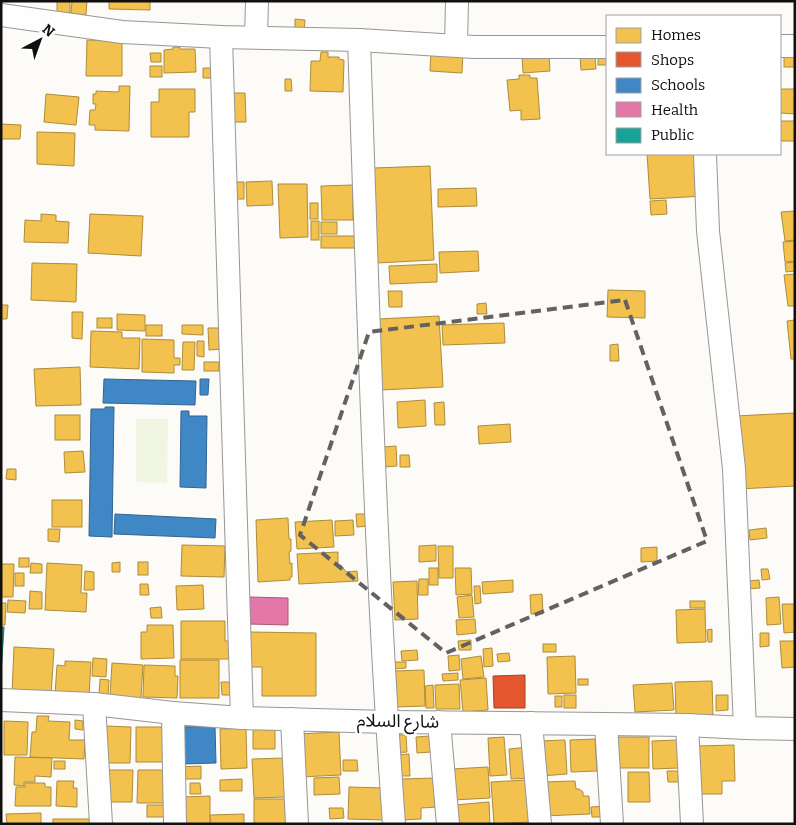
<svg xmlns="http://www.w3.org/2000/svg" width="796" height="825" font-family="Bitter,'Noto Sans Arabic',serif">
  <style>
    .pitch { fill: #f0f6e1 }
    .homes { fill: #f2c14e; stroke: #ae8c3b }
    .shops { fill: #e4572e; stroke: #a44225 }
    .schools { fill: #3f88c5; stroke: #31648f }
    .health { fill: #e377a8; stroke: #a4587a }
    .public { fill: #17a398; stroke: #15776f }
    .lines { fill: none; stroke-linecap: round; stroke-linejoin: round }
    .minor-casing { stroke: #969694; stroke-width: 24 }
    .minor { stroke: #fffefe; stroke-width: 22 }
    .marked { fill: none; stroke: #636261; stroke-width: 4; stroke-dasharray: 10 6; stroke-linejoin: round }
    .labels { text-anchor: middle; stroke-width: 5; stroke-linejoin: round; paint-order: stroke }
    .street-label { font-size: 18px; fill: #101010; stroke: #fff }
  </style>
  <rect width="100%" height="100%" fill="#fcfbf7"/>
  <polygon class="pitch" points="136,419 168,419 167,483 136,482"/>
  <g class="homes">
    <polygon points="57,1 70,1 70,13 57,12"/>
    <polygon points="72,1 87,1 86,15 71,14"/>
    <polygon points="109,1 150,1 150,10 109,9"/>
    <polygon points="295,19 305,20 304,33 295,33"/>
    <polygon points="87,40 122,41 122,76 86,76"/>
    <polygon points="173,47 180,47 180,49 195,49 196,72 164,73 164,50 173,49"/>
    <polygon points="431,50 463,51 462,73 430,71"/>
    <polygon points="321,52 328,52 328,57 339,57 339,59 344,60 343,92 310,91 311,61 320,61"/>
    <polygon points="150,53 161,53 161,62 151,62"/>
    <polygon points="549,54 550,71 523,73 522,56"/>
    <polygon points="595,55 596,69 581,70 580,56"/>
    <rect x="598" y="55" width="9" height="10"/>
    <rect x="784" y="57" width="11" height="10"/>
    <rect x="150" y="66" width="12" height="11"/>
    <polygon points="203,68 214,68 213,78 203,78"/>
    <polygon points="519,75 530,75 530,78 537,78 540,119 521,120 521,110 510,111 507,80 519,79"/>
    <polygon points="285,79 291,79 292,91 285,91"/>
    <polygon points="119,86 130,86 129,131 95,130 95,125 89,125 90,110 95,110 96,104 93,104 93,94 96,94 96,91 119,92"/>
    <polygon points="159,89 195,89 195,112 189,112 189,137 151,137 151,102 159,102"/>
    <polygon points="780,89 795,89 795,114 780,113"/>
    <polygon points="232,93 245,93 246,122 233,122"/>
    <polygon points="46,94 79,97 76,125 44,122"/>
    <rect x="780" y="121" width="15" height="20"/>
    <polygon points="1,124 21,125 20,139 1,139"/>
    <polygon points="37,132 75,133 74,166 37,164"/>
    <polygon points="647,154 702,154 705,196 650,199"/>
    <polygon points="430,166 434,260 377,263 373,168"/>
    <polygon points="272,181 273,205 247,206 246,182"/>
    <rect x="236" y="182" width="8" height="17"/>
    <polygon points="278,184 307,184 308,237 280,238"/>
    <polygon points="353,185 353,220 322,220 321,186"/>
    <polygon points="476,188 477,206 438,207 438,189"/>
    <polygon points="666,200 667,214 651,215 650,201"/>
    <rect x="310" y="203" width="8" height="16"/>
    <polygon points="795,211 795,240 785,241 781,212"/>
    <polygon points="41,214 56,215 56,221 69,222 68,243 24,242 25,220 41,221"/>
    <polygon points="90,214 143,216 141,256 88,253"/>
    <rect x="311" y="221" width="8" height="19"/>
    <rect x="321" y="222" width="16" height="12"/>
    <rect x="321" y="236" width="36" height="12"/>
    <polygon points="795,241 795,261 785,262 783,242"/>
    <polygon points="478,251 479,271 440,273 439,252"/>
    <polygon points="795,262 795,271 786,272 785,263"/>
    <polygon points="32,263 77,264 76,302 31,300"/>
    <polygon points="437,264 437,282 390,284 389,266"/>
    <polygon points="795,274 795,306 788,306 784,275"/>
    <polygon points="608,290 645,291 645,318 607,317"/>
    <polygon points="388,291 402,291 402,307 389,307"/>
    <polygon points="486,303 487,314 477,314 477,304"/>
    <polygon points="1,305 8,305 7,319 1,319"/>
    <polygon points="72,312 83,312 82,339 72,338"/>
    <polygon points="117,314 145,315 145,331 117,330"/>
    <polygon points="439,316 443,387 381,390 378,319"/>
    <rect x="97" y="318" width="15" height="10"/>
    <polygon points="795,320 795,359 791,359 787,321"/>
    <polygon points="504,323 505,343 443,345 442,325"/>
    <rect x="146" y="325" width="16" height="11"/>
    <polygon points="182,325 203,325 203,335 182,334"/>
    <polygon points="208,328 222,328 223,349 209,350"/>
    <polygon points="91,331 122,332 122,338 140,338 139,369 90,367"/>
    <polygon points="142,339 174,340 174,358 180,358 180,365 174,365 174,373 142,372"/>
    <polygon points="197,341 204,341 204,357 197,356"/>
    <polygon points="183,342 195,342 194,370 182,370"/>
    <polygon points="618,344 619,361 610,361 610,345"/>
    <rect x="204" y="362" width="15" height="9"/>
    <polygon points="80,367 81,405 36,406 34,369"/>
    <polygon points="425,400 426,426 398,428 397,402"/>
    <polygon points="444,402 445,425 435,425 434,403"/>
    <polygon points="795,413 795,486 739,489 735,416"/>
    <rect x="55" y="415" width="25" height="25"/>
    <polygon points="510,424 511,442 479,444 478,426"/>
    <polygon points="396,446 397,466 384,467 383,447"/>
    <polygon points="83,451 85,472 65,473 64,452"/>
    <polygon points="400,455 409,455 410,467 400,467"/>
    <polygon points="7,469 16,469 16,480 6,479"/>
    <rect x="52" y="500" width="30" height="27"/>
    <polygon points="356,514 369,514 370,526 357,527"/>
    <polygon points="288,518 289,539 291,539 291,551 289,552 290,564 292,563 292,577 290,577 290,580 258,582 256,520"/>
    <polygon points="332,520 334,547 297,549 295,522"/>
    <polygon points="353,520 354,535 335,536 335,521"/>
    <polygon points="766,528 767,538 750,540 749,530"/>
    <polygon points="48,529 60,529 59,542 48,541"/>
    <polygon points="182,545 225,546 224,577 181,576"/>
    <polygon points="436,545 436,561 419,562 419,546"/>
    <polygon points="438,546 453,546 453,578 439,578"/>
    <polygon points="657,547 657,561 641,562 641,548"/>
    <polygon points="338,552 338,566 341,565 346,572 357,571 358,581 299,584 297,554"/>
    <rect x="19" y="558" width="10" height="9"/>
    <polygon points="120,562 120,572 112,572 112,563"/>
    <rect x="138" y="562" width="10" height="13"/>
    <polygon points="31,563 42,564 42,573 30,573"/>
    <polygon points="47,563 82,565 81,593 87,593 86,612 45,610"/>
    <polygon points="1,564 14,564 13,597 1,597"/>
    <rect x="429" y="568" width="9" height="17"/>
    <polygon points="455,568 471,568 472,594 456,595"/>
    <polygon points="761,569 768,569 770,579 762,580"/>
    <polygon points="85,571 94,572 94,590 84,590"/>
    <rect x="15" y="573" width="9" height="13"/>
    <polygon points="419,579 428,579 428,595 418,595"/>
    <polygon points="513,580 513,592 483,594 482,582"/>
    <polygon points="759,580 760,588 746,589 746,581"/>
    <polygon points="417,581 418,619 395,620 393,582"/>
    <polygon points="140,584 148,584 149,595 140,595"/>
    <polygon points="203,585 204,609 177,610 176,586"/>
    <polygon points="474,586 480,586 481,603 475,604"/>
    <polygon points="30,591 42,592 42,609 29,609"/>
    <polygon points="542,594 543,614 531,614 530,595"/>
    <polygon points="472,595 474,617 459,618 457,597"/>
    <polygon points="779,597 781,624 767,625 766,598"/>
    <polygon points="8,600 26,601 25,613 7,612"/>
    <rect x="690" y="601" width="15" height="7"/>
    <polygon points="1,603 6,603 5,625 1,625"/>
    <polygon points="782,604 795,604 795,632 784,633"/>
    <polygon points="161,607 162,618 151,618 150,608"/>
    <polygon points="705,609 706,642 677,643 676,610"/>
    <polygon points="475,619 476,633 457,635 456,620"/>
    <polygon points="181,621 225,621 225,641 230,641 230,659 181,659"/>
    <polygon points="147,625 173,625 174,658 141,659 141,632 147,632"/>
    <polygon points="712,629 712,642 708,642 707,630"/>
    <polygon points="249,632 316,633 316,696 262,696 262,667 249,667"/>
    <polygon points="760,633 769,633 769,646 760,647"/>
    <polygon points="471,640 471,650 459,650 458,641"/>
    <polygon points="780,641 795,641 795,667 782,668"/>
    <rect x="543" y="644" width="13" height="8"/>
    <polygon points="14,647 54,649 51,696 12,693"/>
    <polygon points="492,648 493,666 484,667 483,649"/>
    <polygon points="417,650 418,660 402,661 401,651"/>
    <polygon points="509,653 510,661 498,662 497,654"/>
    <polygon points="459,655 460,670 449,671 448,656"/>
    <polygon points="481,656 484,677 463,679 461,659"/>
    <polygon points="575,656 576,693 548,694 547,657"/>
    <polygon points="93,658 107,659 106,677 92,676"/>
    <rect x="180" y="660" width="39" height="38"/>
    <polygon points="65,661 91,662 89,696 55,694 57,665 65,666"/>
    <polygon points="391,662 406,662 406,668 392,669"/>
    <polygon points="112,663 143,665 141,698 110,696"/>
    <polygon points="144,665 175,666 175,676 178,676 177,698 143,697"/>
    <polygon points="424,670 425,706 395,707 393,671"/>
    <polygon points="458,673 458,680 443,681 442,674"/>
    <polygon points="486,678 488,710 463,712 460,680"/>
    <polygon points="100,679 109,680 108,696 99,695"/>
    <rect x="578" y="679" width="10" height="6"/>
    <polygon points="712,681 713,715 676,716 675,682"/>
    <polygon points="221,682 233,682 233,695 222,695"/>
    <polygon points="672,683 674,710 635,712 633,685"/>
    <polygon points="459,684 460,709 436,709 435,685"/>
    <polygon points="433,685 434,708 426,708 425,686"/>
    <rect x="564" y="695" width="12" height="13"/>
    <polygon points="716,695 728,695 728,710 716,711"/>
    <rect x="555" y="696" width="7" height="11"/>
    <polygon points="37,716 49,716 48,721 70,722 69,740 85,740 84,759 30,757 32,732 36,732"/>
    <polygon points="75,720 83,721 83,730 75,729"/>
    <polygon points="4,721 28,722 27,755 4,755"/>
    <polygon points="105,726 131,727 130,763 105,763"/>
    <polygon points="275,726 275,749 253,749 253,727"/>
    <rect x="136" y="727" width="30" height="35"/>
    <polygon points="246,728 247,768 221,769 220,729"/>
    <polygon points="339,732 341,775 300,777 297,734"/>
    <polygon points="399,732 400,735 406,735 407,752 393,753"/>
    <polygon points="430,736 431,752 417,753 416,737"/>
    <polygon points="504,737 507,775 490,776 488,738"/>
    <rect x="612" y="737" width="37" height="31"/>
    <polygon points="595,739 597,771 571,772 570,740"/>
    <polygon points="565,740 567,774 541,776 539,741"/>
    <polygon points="678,740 679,768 653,769 652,741"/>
    <polygon points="734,745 735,781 722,781 722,794 698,794 697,746"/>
    <polygon points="529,747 531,778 511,779 509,749"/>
    <polygon points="409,754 410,776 394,776 394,755"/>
    <polygon points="15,757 52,758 51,777 35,776 35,782 24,782 24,786 14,785"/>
    <polygon points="284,758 285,797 254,798 252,759"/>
    <polygon points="343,760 357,760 358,771 343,771"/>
    <rect x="54" y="761" width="11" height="8"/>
    <polygon points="201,766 201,779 177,779 177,767"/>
    <polygon points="488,767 490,798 453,800 452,769"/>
    <polygon points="107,770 133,770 132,802 107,802"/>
    <polygon points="138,770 169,770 168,803 137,803"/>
    <polygon points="667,771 681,771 681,782 668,782"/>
    <polygon points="628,772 649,772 650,802 628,802"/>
    <polygon points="339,777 340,794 314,795 314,778"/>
    <polygon points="437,778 438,807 421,808 421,819 401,820 399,779"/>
    <polygon points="242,779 242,791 220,791 220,780"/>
    <polygon points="526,780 529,822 494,824 491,782"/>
    <polygon points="57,781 74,781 73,788 77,788 77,807 56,806"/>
    <polygon points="575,781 576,789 579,789 583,792 583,796 589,796 590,814 543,816 542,782"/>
    <polygon points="25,783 45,783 45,787 51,787 51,806 15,806 16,787 25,787"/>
    <polygon points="190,783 200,783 201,794 190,794"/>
    <polygon points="349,787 385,788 384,820 348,819"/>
    <polygon points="210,796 210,824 182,824 182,797"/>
    <rect x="254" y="799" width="33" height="25"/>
    <polygon points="489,802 490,824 456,824 454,805"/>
    <rect x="147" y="805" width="22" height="12"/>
    <polygon points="606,806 607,817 592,817 591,807"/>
    <polygon points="329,808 343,808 344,818 330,819"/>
    <polygon points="41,813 41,824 7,824 6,814"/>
    <polygon points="244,814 244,824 211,824 210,815"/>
    <rect x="53" y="819" width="38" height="5"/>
  </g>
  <polygon class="shops" points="525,675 525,708 494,708 493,676"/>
  <g class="schools">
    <polygon points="104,379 196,381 195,405 103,403"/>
    <polygon points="200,379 209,379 208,395 200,395"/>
    <polygon points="105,407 114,407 112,537 89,536 91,409 105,409"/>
    <polygon points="181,411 189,411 189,416 207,416 206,488 180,487"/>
    <polygon points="115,514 216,519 215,538 114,534"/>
    <polygon points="215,726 216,763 182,764 182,727"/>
  </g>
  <polygon class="health" points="249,597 288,598 288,625 249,624"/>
  <polygon class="public" points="1,627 4,627 1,674"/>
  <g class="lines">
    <g class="minor-casing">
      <g id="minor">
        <polyline points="1,15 122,32 221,37 359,40 474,47 607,47"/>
        <polyline points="221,37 242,718"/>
        <polyline points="256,37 257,1"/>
        <path d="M359,40C368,301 375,563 394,824"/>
        <polyline points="456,45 457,1"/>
        <polyline points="780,46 795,46"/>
        <polyline points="705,154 708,231 734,469 745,728"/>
        <polyline points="1,700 94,704 173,713 242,718 387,722 606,724 687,725 745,728 795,729"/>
        <polyline points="94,704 101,824"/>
        <polyline points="173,713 175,824"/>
        <polyline points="292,719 297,824"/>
        <polyline points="439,722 448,824"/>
        <polyline points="531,723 540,824"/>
        <polyline points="606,724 612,824"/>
        <polyline points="687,725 692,824"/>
      </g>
    </g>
    <use href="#minor" class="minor"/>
  </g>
  <path class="marked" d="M625,300L707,541L446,653L300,535L369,332Z"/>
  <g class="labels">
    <g class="street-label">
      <text transform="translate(398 721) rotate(1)" y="6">شارع السلام</text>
    </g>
  </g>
  <rect width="796" height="825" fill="none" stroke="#101010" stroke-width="5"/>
  <rect x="606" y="15" width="175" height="140" fill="#ffffff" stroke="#9f9f9f"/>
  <rect x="616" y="28" width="25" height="15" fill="#f2c14e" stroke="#9f9f9f"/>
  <text x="651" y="40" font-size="15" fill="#101010">Homes</text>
  <rect x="616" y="52" width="25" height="15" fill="#e4572e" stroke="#9f9f9f"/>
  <text x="651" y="65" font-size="15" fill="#101010">Shops</text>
  <rect x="616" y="78" width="25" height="15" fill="#3f88c5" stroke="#9f9f9f"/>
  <text x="651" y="90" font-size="15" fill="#101010">Schools</text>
  <rect x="616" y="102" width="25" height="15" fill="#e377a8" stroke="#9f9f9f"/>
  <text x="651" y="115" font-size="15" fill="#101010">Health</text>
  <rect x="616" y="128" width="25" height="15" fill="#17a398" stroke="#9f9f9f"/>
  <text x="651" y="140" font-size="15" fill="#101010">Public</text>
  <g transform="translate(40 40) rotate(41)" stroke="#ffffff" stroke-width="4" paint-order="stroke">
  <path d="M0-4L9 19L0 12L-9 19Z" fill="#101010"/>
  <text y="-8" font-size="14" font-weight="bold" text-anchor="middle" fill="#101010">N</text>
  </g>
</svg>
